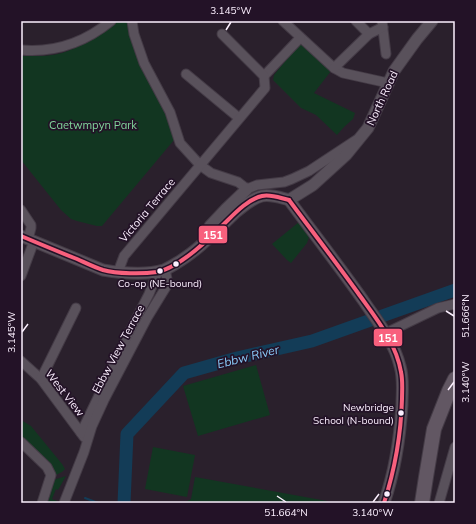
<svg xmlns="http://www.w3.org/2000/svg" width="476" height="524" font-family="Mulish,sans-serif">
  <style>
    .green { fill: #123621 }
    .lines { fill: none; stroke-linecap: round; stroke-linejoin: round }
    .stream { stroke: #133c57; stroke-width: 2 }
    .river { stroke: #133c57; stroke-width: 13 }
    .minor-casing { stroke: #443b46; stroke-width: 11 }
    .tertiary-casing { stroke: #443b46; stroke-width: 13 }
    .primary-casing { stroke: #443b46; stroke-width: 16 }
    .minor { stroke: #59515b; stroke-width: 9 }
    .tertiary { stroke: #59515b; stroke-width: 11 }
    .primary { stroke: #625763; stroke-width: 14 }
    .bus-1-casing { stroke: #231227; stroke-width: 7 }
    .bus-1 { stroke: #f8607d; stroke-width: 4 }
    .ticks { fill: none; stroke: #fbeffe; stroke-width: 1.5 }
    .bus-dot { fill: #fbeffe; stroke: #231227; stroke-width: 1.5 }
    .labels { text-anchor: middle; stroke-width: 3.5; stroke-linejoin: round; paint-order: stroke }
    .bus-label { font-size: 10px; fill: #fbeffe; stroke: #231227 }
    .street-label { font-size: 11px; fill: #fbeffe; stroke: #231227 }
    .park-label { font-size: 11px; fill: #81d59b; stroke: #231227 }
    .water-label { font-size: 12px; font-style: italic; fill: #8acbfa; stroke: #231227 }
    .line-badge { stroke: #231227; stroke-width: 1.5 }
    .badge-label { font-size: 11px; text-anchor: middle; font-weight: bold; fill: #fff }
    .neatline { fill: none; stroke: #fbeffe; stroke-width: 1.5 }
    .ticks-label { font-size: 10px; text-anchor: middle; fill: #fbeffe }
  </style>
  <rect width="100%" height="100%" fill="#2a202c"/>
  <g class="green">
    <path d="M116,21H130L166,111L174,140L102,226H97L77,221L71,219L61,210L21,160V56C34,56 49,57 62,53C81,47 101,33 116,21Z"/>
    <polygon points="301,43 331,71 314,93 355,113 353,119 344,127 337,135 316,115 301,108 273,80 274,75 298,45"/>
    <polygon points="299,222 309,237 307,243 291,263 287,260 272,244"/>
    <polygon points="256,365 270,415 198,436 183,386"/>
    <polygon points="21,420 31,426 62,464 65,469 62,472 54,476 21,438"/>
    <polygon points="153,447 195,455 187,497 145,489"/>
    <polygon points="66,476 58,490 56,489 52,499 57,501 56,503 46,503 53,480"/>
    <polygon points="195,477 327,501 327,503 184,503 191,499"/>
  </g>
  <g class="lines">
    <polyline class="stream" points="85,498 98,503"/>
    <polyline class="river" points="124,503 127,434 184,373 237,358 312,341 455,290"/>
    <g class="minor-casing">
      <g id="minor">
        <polyline points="132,21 134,34 144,63 170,112 180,143 200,165 211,173 238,182 247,189 257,185 284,182 292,179 309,171 356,140"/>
        <polyline points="283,21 334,68 343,73 388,83"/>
        <polyline points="356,21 369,34"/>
        <polyline points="382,21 386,54"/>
        <path d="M21,50C55,53 84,43 111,21"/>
        <polyline points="334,68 369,34 383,27"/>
        <polyline points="186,74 239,118"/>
        <polyline points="264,76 300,38"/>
        <polyline points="21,210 31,225 31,228 28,239"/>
        <polyline points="118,272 124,256 265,88 264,76 222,34"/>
        <polyline points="21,276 34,241"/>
        <polyline points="386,333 438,308 455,304"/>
        <polyline points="21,361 41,379 84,437"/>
        <polyline points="41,379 76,308"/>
        <polyline points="81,433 129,333 149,294 158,271"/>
        <polyline points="21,442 47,467 51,475 42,503"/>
        <polyline points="64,503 84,452 92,426 104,400 147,318 166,287 167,279 165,269"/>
        <polyline points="439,503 455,447"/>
      </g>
    </g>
    <g class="tertiary-casing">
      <g id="tertiary">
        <path d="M289,200C314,234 339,266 363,300C377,321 394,341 400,366C404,379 402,392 402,405C400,438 395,471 384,503"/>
        <polyline points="289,200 313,185 346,155 368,128 394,71 417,39 432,21"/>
        <polyline points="210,235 210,226 226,209 247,189"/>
        <path d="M21,236L103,270C121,273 147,275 164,270C168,268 172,266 175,264C198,251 217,230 236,212C244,206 252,198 262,196C271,194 281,198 289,200"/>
      </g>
    </g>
    <g class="primary-casing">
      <polyline id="primary" points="422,503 426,477 434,429 449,391 455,379"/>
    </g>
    <use href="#minor" class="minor"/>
    <use href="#tertiary" class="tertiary"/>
    <use href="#primary" class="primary"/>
    <g class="bus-1-casing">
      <g id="bus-1">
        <path d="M289,200C312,231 335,261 358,293C375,317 396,342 401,372C403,381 402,390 402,399C401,434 395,469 384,503"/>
        <path d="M21,236C40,244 59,252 77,259C86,263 94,267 103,270C117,274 143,274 157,272C181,267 211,237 228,220C237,211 249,199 262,196C271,194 280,198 289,200"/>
      </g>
    </g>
    <use href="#bus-1" class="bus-1"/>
  </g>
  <path class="ticks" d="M226,30L231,22M446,311L454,316M22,332L28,324M448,390L454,382M277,496L286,502M373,502L379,494"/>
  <g class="bus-dot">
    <circle cx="176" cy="264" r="3.5"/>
    <circle cx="160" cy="271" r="3.5"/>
    <circle cx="401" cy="413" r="3.5"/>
    <circle cx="387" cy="494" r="3.5"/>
  </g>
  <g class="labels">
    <g class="bus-label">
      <text x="160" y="287">Co-op (NE-bound)</text>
      <text x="394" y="411" text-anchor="end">Newbridge<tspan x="394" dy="13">School (N-bound)</tspan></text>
    </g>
    <g class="street-label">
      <text transform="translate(382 98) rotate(-65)" y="4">North Road</text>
      <text transform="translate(147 210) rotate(-50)" y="4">Victoria Terrace</text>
      <text transform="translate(118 349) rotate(-62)" y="4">Ebbw View Terrace</text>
      <text transform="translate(65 393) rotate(52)" y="4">West View</text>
    </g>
    <g class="park-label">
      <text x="93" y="129">Caetwmpyn Park</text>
    </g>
    <g class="water-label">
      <text transform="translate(248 357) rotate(-14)" y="4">Ebbw River</text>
    </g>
  </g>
  <g class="line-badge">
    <rect x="198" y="225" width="30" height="19" rx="4" fill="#f8607d"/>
    <rect x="373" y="328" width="30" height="19" rx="4" fill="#f8607d"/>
  </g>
  <g class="badge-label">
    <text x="213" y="239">151</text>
    <text x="388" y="342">151</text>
  </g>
  <rect width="476" height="524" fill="none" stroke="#231227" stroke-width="44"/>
  <rect x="22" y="22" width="432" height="480" class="neatline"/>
  <g class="ticks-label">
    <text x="231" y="14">3.145°W</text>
    <text transform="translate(465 316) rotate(-90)" y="4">51.666°N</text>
    <text transform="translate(11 332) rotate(-90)" y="4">3.145°W</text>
    <text transform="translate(465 382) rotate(-90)" y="4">3.140°W</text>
    <text x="286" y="516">51.664°N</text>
    <text x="373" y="516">3.140°W</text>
  </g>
</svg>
